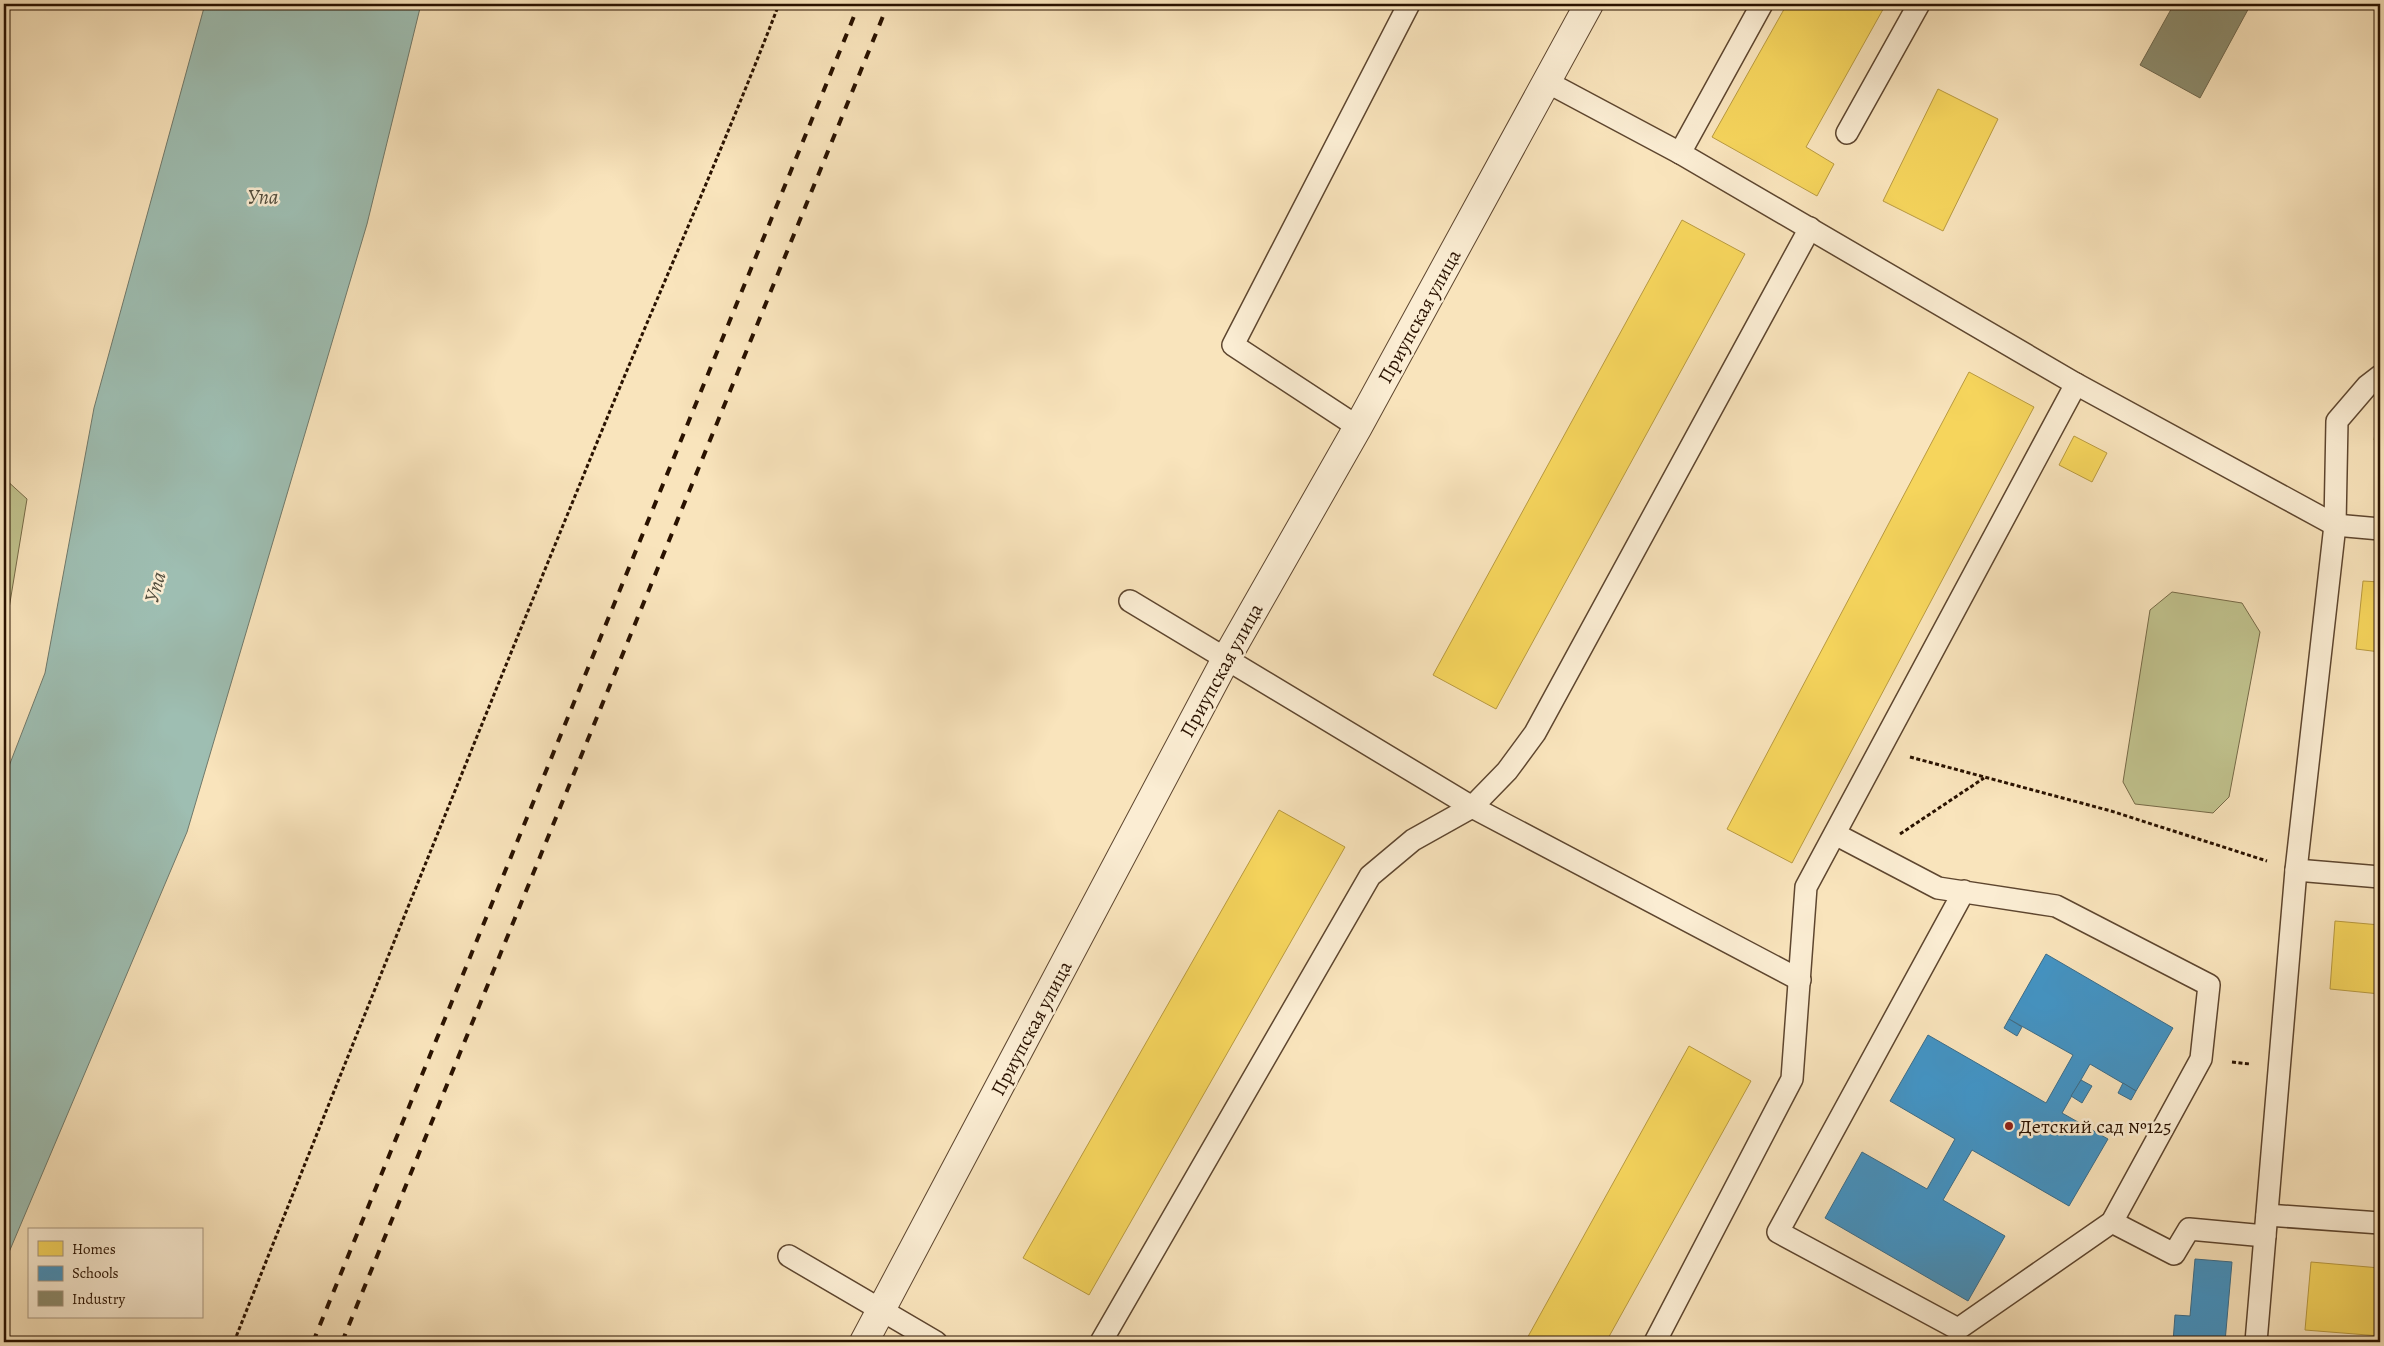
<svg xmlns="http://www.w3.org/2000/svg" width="2384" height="1346" font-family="Alegreya,serif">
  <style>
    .green { fill: #c1c38e; stroke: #766a47 }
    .water { fill: #9ebeb2; stroke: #70796b }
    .homes { fill: #f6d55c; stroke: #b99a40 }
    .schools { fill: #4393c3; stroke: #3c6c88 }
    .industry { fill: #8c8c6e; stroke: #6f674d }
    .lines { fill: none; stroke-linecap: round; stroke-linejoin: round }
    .service-casing { stroke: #5e462f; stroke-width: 24 }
    .minor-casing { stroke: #5e462f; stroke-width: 30 }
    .path { stroke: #2a1200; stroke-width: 3; stroke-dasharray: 4 2.5; stroke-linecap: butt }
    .service { stroke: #fbedd3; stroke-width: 21 }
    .minor { stroke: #fbedd3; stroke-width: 28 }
    .rail { stroke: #2a1200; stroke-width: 4; stroke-dasharray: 9 9; stroke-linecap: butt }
    .poi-dot { fill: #8f2418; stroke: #fbedd3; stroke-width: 2 }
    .labels { text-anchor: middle; stroke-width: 5; stroke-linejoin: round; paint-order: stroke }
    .street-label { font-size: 20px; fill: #2a1200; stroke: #fbedd3 }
    .poi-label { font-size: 20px; fill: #2a1200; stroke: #fbedd3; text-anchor: start }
    .water-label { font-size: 21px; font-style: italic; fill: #534e3e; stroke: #fbedd3 }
  </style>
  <rect width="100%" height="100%" fill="#f9e4bc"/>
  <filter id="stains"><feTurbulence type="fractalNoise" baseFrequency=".004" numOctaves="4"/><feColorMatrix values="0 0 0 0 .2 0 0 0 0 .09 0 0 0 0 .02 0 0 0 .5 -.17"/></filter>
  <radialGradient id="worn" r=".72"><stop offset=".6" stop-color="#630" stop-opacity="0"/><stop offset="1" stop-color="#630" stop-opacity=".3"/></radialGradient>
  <g class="green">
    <polygon points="4,478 27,499 4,639"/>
    <polygon points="2172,592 2242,603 2260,632 2229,797 2213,813 2135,804 2123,782 2150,610"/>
  </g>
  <polygon class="water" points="205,4 421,4 367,224 187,832 4,1264 4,779 45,673 94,408"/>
  <g class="homes">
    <polygon points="1787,4 1886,4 1806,147 1834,164 1817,196 1712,137"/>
    <polygon points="1938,89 1998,119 1943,231 1883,201"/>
    <polygon points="1682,220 1745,254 1496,709 1433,675"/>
    <polygon points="1969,372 2034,407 1792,863 1727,829"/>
    <polygon points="2377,418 2380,418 2380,441 2374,440"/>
    <polygon points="2074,436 2107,453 2092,482 2059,465"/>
    <polygon points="2363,581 2380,582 2380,652 2356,649"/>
    <polygon points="1279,810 1345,847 1089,1295 1023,1258"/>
    <polygon points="2335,921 2380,925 2380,994 2330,989"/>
    <polygon points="1689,1046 1751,1081 1606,1342 1525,1342"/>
    <polygon points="2311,1262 2380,1268 2380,1336 2305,1330"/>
  </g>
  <g class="schools">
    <polygon points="2046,954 2173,1028 2136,1091 2090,1064 2062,1113 2108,1139 2069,1206 1972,1150 1943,1200 2005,1236 1968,1301 1825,1218 1862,1152 1927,1189 1955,1139 1890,1101 1928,1035 2046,1103 2073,1055 2009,1019"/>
    <polygon points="2009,1019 2022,1027 2017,1036 2004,1028"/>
    <polygon points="2081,1080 2092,1086 2082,1103 2071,1096"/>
    <polygon points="2123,1083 2136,1091 2131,1100 2118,1093"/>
    <polygon points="2195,1259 2232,1262 2225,1342 2173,1342 2175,1315 2190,1316"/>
  </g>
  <polygon class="industry" points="2174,4 2251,4 2200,98 2140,65"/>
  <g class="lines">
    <g class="service-casing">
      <g id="service">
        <polyline points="1547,82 1680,153 2076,384 2335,525 2380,529"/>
        <polyline points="1847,133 1919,4"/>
        <polyline points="1680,153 1762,4"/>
        <polyline points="1358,427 1233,345 1409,4"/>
        <polyline points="1130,601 1472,807 1800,980"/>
        <polyline points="1835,834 1938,888 2056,906 2209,985 2201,1059 2112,1222 1958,1329 1778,1232 1964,891"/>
        <polyline points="2296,870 2380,877"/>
        <polyline points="2267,1215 2380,1223"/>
        <polyline points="2112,1222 2174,1254 2189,1229 2265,1236"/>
        <polyline points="789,1256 936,1342"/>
        <polyline points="1101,1342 1370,876 1413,840 1472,807 1507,771 1535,733 1810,228"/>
        <polyline points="1655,1342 1792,1079 1806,887 2076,384"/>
        <polyline points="2256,1342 2296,870 2335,525 2337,421 2367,386 2380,376"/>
      </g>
    </g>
    <g class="minor-casing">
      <polyline id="minor" points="864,1342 1227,657 1358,427 1589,4"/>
    </g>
    <g class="path">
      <polyline points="1910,757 2111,811 2267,861"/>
      <polyline points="1900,834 1984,778"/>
      <polyline points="2232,1062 2250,1064"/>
      <path d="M234,1342C358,1030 484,717 612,406C668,272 727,139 779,4"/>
    </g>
    <use href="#service" class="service"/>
    <use href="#minor" class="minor"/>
    <g class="rail">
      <polyline points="313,1342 859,4"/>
      <polyline points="342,1342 888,4"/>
    </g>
  </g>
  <circle class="poi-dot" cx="2009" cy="1126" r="5"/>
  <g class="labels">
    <g class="street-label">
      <text transform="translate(1419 316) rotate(-61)" y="7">Приупская улица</text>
      <text transform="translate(1221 670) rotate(-61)" y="7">Приупская улица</text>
      <text transform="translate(1031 1028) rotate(-62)" y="7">Приупская улица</text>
    </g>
    <g class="poi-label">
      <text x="2019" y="1133">Детский сад №125</text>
    </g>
    <g class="water-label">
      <text x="263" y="204">Упа</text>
      <text transform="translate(155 587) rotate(-74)" y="7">Упа</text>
    </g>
  </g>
  <rect width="2384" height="1346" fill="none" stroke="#f9e4bc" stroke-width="20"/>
  <rect x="5" y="5" width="2374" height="1336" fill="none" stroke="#2a1200" stroke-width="2.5"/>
  <rect x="10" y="10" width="2364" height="1326" fill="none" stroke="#2a1200"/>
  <rect x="28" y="1228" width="175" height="90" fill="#fbedd3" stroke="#a7957f"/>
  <rect x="38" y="1241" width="25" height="15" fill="#f6d55c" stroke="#a7957f"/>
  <text x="72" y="1254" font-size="15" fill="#2a1200">Homes</text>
  <rect x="38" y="1266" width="25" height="15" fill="#4393c3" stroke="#a7957f"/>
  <text x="72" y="1278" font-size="15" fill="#2a1200">Schools</text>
  <rect x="38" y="1291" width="25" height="15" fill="#8c8c6e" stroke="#a7957f"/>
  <text x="72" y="1304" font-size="15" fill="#2a1200">Industry</text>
  <rect width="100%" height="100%" filter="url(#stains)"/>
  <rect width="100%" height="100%" fill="url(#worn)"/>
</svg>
